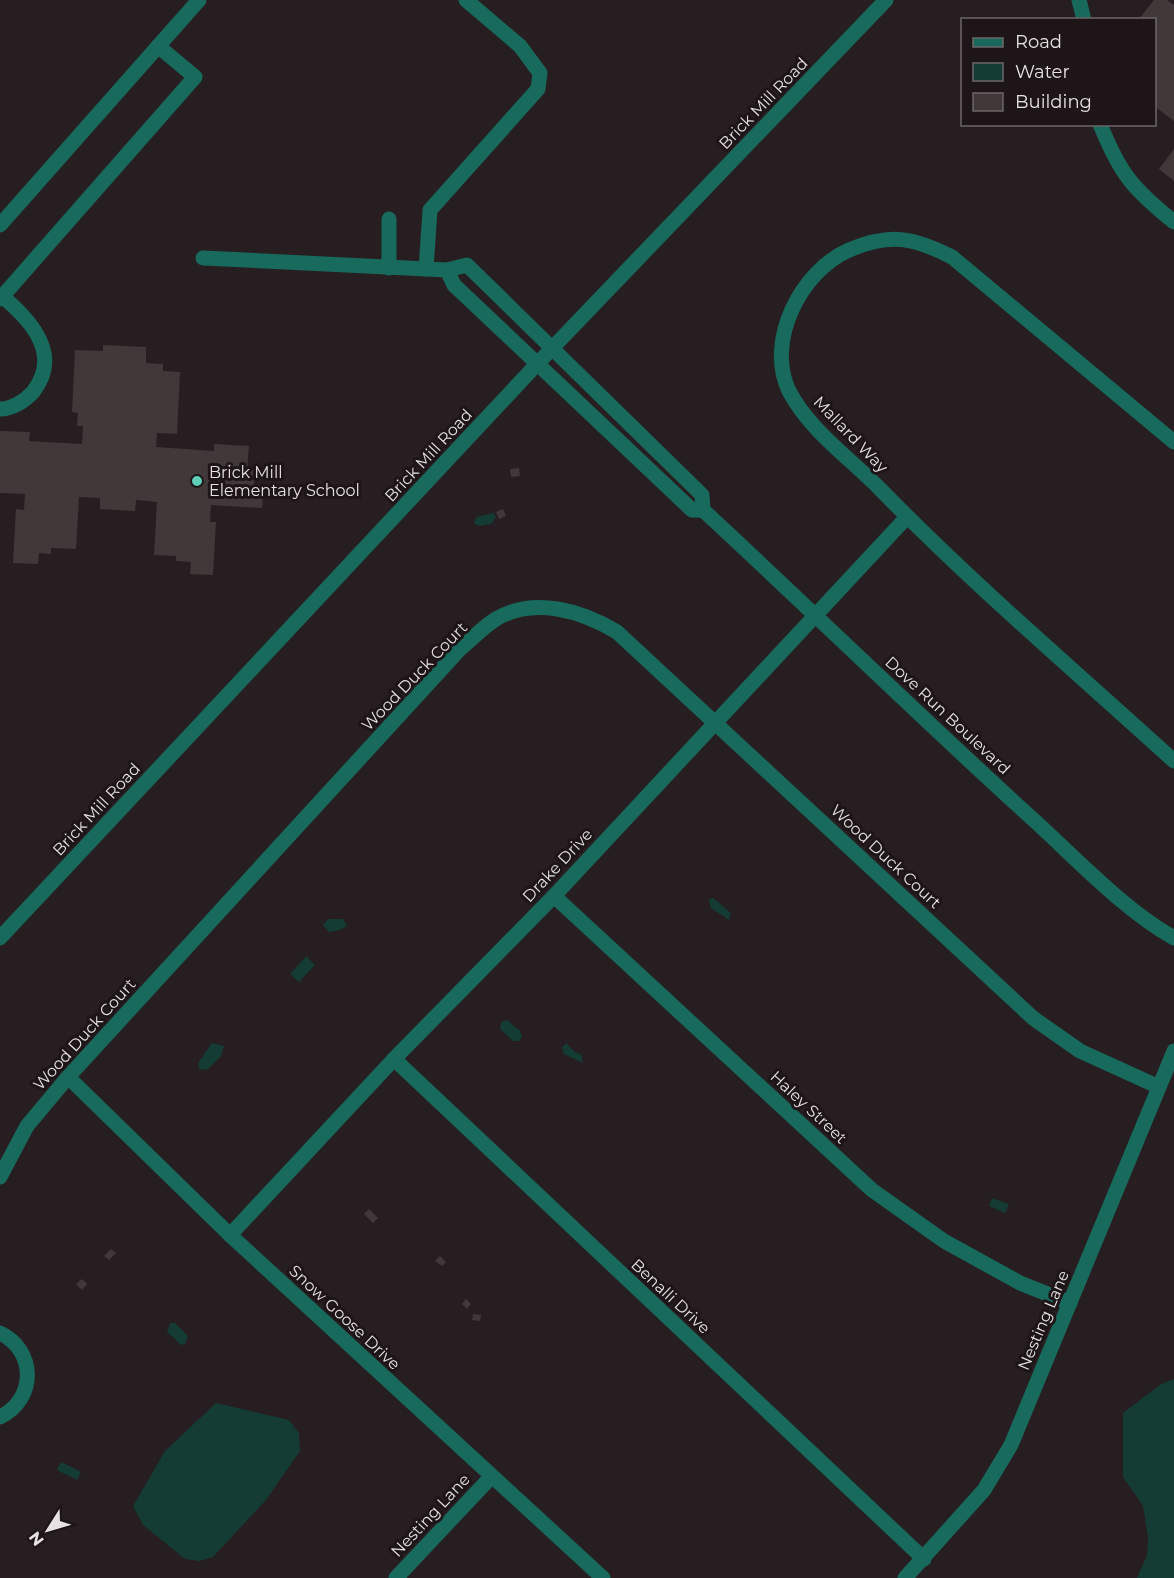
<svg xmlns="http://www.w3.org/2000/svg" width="1174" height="1578" font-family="Montserrat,sans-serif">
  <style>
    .water { fill: #143b34 }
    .building { fill: #41383a }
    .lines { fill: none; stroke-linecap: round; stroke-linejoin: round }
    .minor { stroke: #176a5c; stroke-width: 15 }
    .poi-dot { fill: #5eceb8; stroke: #1d1518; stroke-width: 2 }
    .labels { text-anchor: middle; stroke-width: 6; stroke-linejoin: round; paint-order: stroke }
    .street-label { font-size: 16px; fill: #e7e1e3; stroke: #1d1518 }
    .poi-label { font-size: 16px; fill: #e7e1e3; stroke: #1d1518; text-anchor: start }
  </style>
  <rect width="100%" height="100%" fill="#271e21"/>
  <g class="water">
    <polygon points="493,513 496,517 491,524 479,526 474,523 476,517"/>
    <polygon points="712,897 731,913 729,920 711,908 709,901"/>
    <polygon points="328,919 343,919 347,926 340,930 329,932 323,925"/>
    <polygon points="306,956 315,965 299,982 290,974"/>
    <polygon points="507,1020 520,1031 522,1037 519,1041 513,1041 500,1029 501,1022"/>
    <polygon points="212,1043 224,1046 221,1056 207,1070 199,1069 198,1063"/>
    <polygon points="566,1043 575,1052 581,1054 583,1063 564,1054 562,1048"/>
    <polygon points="992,1198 1009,1204 1005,1213 989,1206"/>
    <polygon points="170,1323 175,1323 188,1336 185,1344 181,1345 167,1332"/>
    <polygon points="1174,1379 1174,1578 1137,1578 1147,1555 1148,1537 1143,1506 1123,1477 1123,1413 1161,1384"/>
    <polygon points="216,1403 289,1420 299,1433 300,1451 266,1500 213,1557 199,1561 185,1559 143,1525 133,1506 165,1451"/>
    <polygon points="61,1462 81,1472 77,1480 57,1470"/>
  </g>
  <g class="building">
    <polygon points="1154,0 1167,0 1174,5 1174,121 1154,106 1154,20 1138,20"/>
    <polygon points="1174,149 1174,181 1159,169"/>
    <polygon points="103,345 146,347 146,363 163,364 163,371 180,372 177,434 157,433 156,447 214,451 214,444 249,446 247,470 254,470 254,484 264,485 262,508 211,505 210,522 216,522 213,575 190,574 191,562 176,561 176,556 154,555 157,502 136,500 135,511 100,509 100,498 79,497 76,549 51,548 51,554 39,553 38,564 13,563 16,509 24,510 25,494 0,493 0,431 30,432 29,441 82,444 83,426 77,426 78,413 72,412 75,350 103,351"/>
    <polygon points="519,468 520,476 511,477 510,469"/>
    <polygon points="503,509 506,516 499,519 496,512"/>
    <polygon points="369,1209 378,1218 373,1223 364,1214"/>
    <polygon points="111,1249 116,1253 109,1260 104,1256"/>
    <polygon points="440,1256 446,1262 442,1266 435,1261"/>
    <polygon points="82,1279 87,1284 82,1290 76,1284"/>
    <polygon points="466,1299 471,1304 467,1309 462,1304"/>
    <polygon points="473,1314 481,1315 480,1321 472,1320"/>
  </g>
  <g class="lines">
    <g class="minor">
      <polyline points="1079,0 1084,20"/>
      <path d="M1100,124C1120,174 1133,189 1174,222"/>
      <polyline points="389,219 389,268"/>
      <polyline points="0,225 199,0"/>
      <polyline points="203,258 447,270 467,265 702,495 703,510"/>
      <polyline points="426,269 430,210 538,89 540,73 520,46 466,0"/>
      <path d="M447,270L454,285L692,510H703C811,610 916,713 1025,812C1071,853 1121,908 1174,938"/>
      <polyline points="0,299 195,77 158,46"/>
      <path d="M0,409C12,409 25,401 33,392C62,355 32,321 3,297"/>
      <path d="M1174,442L952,257C913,237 890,233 849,250C801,271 765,341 789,391C810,431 850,458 881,490C974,585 1076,672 1174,761"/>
      <polyline points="554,896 872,1190 944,1241 1020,1283 1070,1303"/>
      <polyline points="0,938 537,364 886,0"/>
      <polyline points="394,1059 924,1559"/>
      <polyline points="68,1077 230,1235 603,1578"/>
      <path d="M0,1177L27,1126L68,1077L460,649C471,640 483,627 496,619C534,596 582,611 617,632L1033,1018L1080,1051L1159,1087"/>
      <polyline points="230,1235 394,1059 554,896 907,517"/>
      <path d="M0,1333C36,1350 37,1399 0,1417"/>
      <polyline points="396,1578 491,1477"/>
      <polyline points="905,1578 984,1490 1011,1445 1174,1051"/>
    </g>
  </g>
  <circle class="poi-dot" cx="197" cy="481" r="6"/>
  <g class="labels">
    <g class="street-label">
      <text transform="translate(763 103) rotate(-46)" y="6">Brick Mill Road</text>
      <text transform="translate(851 434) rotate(46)" y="6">Mallard Way</text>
      <text transform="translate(428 455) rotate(-47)" y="6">Brick Mill Road</text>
      <text transform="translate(414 676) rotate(-46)" y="6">Wood Duck Court</text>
      <text transform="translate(948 715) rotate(43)" y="6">Dove Run Boulevard</text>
      <text transform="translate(96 809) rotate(-47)" y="6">Brick Mill Road</text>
      <text transform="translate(886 856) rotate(43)" y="6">Wood Duck Court</text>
      <text transform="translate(557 865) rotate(-47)" y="6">Drake Drive</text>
      <text transform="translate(84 1034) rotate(-48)" y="6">Wood Duck Court</text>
      <text transform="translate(809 1107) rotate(43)" y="6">Haley Street</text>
      <text transform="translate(671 1296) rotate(43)" y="6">Benalli Drive</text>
      <text transform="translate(345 1317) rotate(43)" y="6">Snow Goose Drive</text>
      <text transform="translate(1043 1320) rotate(-67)" y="6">Nesting Lane</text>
      <text transform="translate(430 1515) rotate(-47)" y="6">Nesting Lane</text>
    </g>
    <g class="poi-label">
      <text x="209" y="478">Brick Mill<tspan x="209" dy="18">Elementary School</tspan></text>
    </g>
  </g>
  <rect x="961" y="18" width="195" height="108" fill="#1d1518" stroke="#6e6769" stroke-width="1.5"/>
  <rect x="973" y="38" width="30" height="9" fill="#176a5c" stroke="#6e6769" stroke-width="1.5"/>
  <text x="1015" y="48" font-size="18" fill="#e7e1e3">Road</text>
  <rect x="973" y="63" width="30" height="18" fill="#143b34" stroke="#6e6769" stroke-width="1.5"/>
  <text x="1015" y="78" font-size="18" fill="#e7e1e3">Water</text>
  <rect x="973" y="93" width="30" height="18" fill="#41383a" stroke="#6e6769" stroke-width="1.5"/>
  <text x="1015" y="108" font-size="18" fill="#e7e1e3">Building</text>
  <g transform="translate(48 1530) rotate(233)" stroke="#1d1518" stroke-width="4.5" paint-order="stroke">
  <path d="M0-4.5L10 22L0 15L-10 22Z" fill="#e7e1e3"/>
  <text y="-9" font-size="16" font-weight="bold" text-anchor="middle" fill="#e7e1e3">N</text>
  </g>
</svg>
